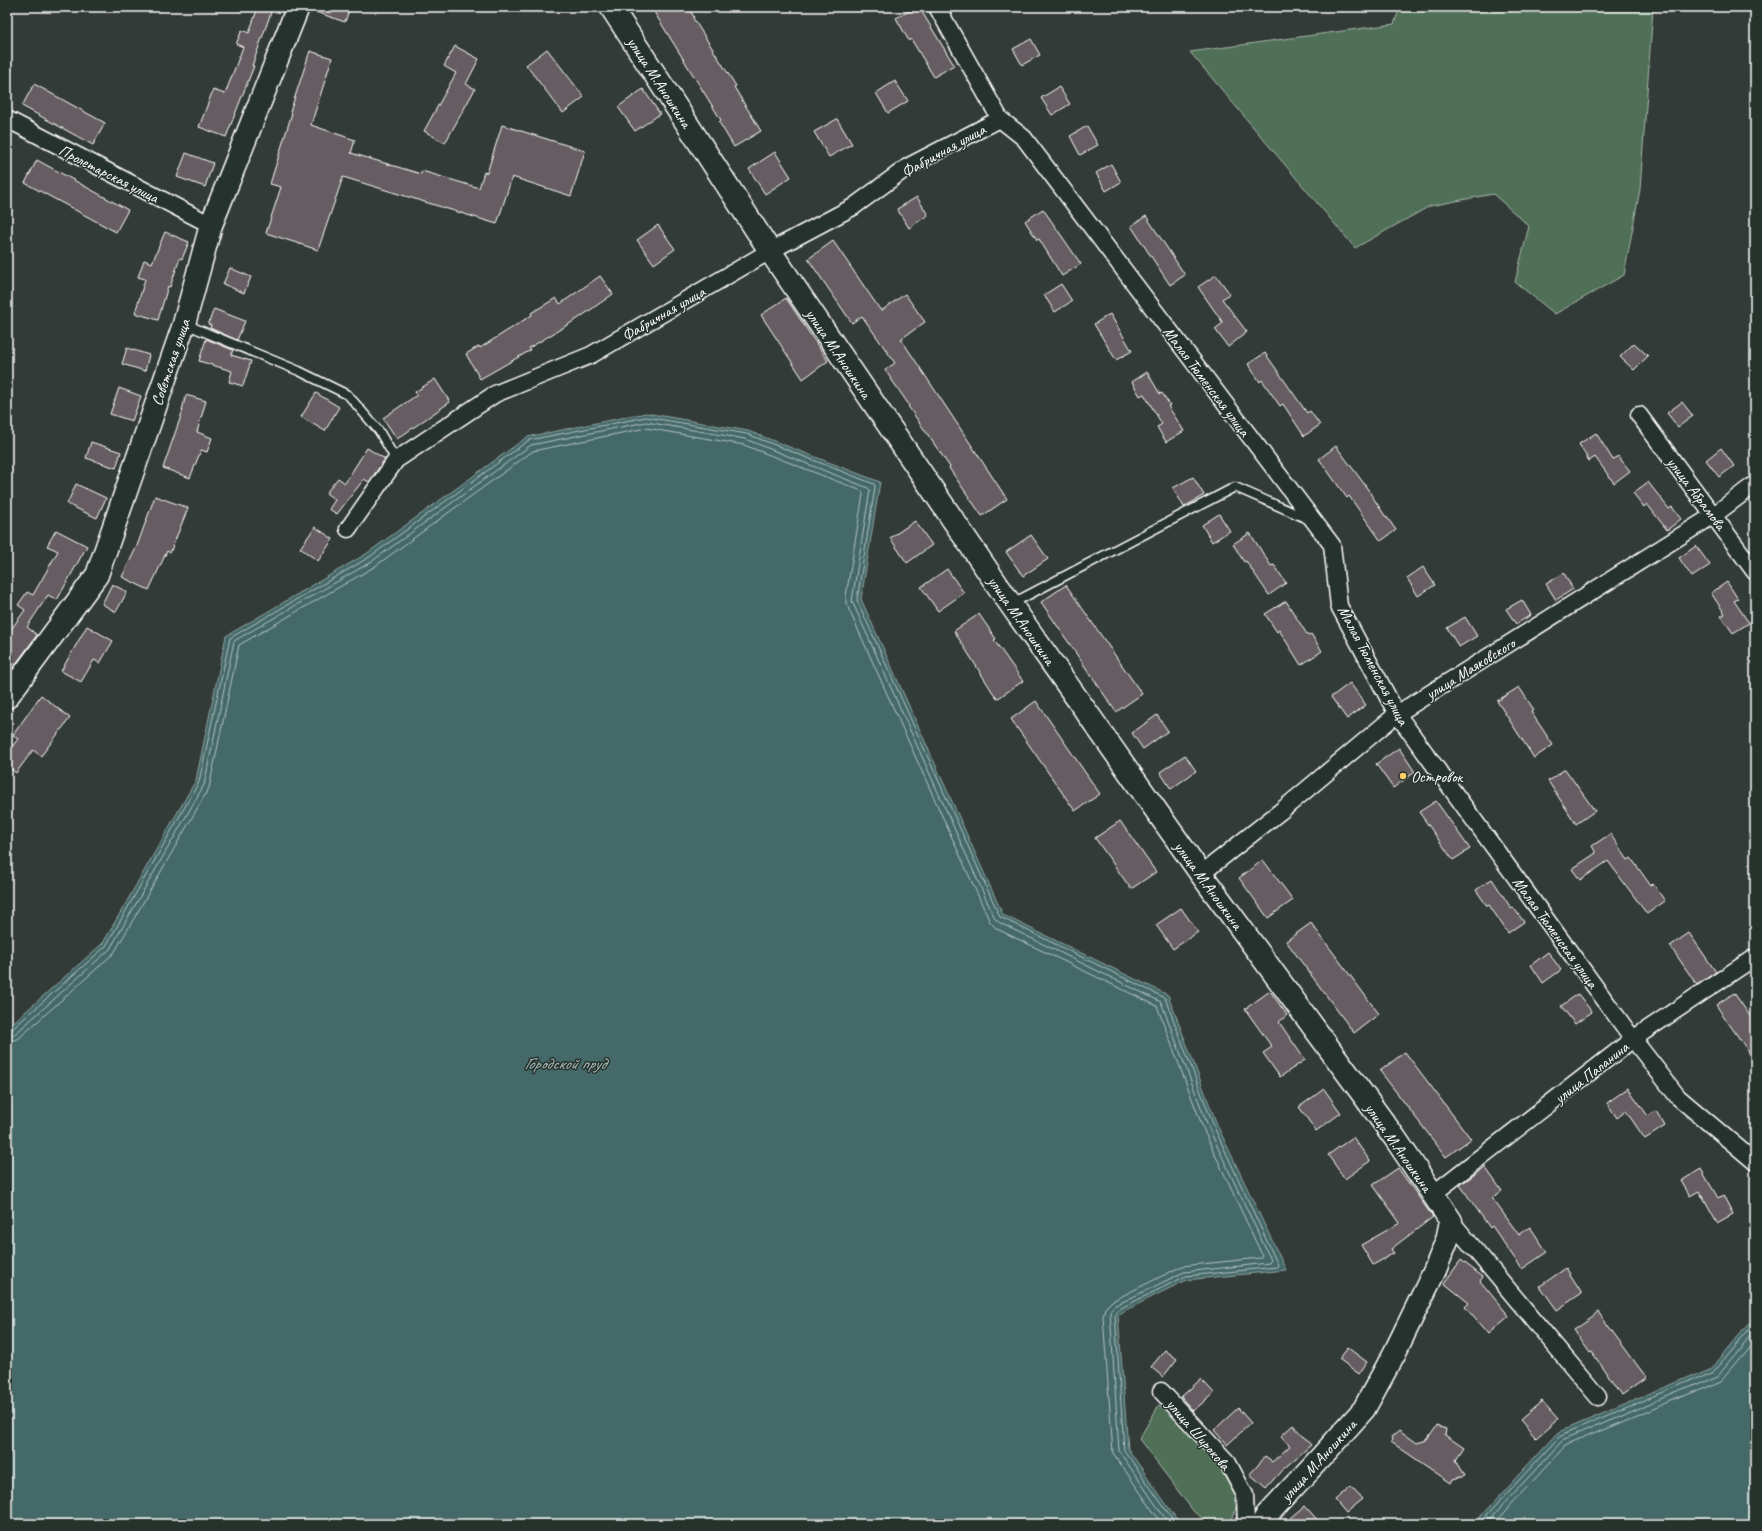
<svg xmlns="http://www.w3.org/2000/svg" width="1762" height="1531" font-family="Caveat,sans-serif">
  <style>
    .green { fill: #506f57; stroke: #a8b7ab }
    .water { fill: #446968; stroke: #8fa5a4 }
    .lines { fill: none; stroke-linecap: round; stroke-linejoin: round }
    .shore { stroke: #b4c3c3; stroke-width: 1 }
    .building { fill: #665d63; stroke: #fff }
    .lane-casing { stroke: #fff; stroke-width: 11 }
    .street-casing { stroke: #fff; stroke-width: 19 }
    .secondary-casing { stroke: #fff; stroke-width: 25 }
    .lane { stroke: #26332d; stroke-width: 8 }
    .street { stroke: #26332d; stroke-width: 16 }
    .secondary { stroke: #26332d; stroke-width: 22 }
    .poi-dot { fill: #ffd166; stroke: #26332d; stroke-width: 1.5 }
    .labels { text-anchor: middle; stroke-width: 3; stroke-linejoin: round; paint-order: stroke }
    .street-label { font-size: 16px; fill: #fff; stroke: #26332d }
    .poi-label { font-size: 16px; fill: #fff; stroke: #26332d; text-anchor: start }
    .water-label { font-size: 17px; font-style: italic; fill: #abbcbb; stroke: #26332d }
  </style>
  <rect width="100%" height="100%" fill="#333b38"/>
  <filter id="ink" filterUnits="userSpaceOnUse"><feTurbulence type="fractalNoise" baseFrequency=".025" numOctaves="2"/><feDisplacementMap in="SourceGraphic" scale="8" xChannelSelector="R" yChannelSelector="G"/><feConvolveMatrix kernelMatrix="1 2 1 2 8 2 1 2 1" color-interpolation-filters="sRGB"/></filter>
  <g filter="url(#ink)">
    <g class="green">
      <polygon points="1400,7 1662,7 1653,8 1640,189 1624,275 1555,314 1515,282 1529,226 1493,194 1430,206 1355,248 1190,52 1394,24"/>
      <polygon points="1159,1405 1176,1416 1216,1462 1238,1500 1231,1524 1210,1524 1194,1512 1139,1439"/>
    </g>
    <g class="water">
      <polygon points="646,413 748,431 880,482 861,599 1003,915 1168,995 1218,1127 1286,1270 1186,1280 1118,1314 1128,1449 1180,1524 7,1524 7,1028 103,943 196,780 226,636 366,554 527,437"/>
      <polygon points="1755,1316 1755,1524 1478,1524 1479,1518 1557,1433 1713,1367"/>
    </g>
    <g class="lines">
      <g class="shore">
        <polyline points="7,1031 11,1030 106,946 199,782 230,638 368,558 529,440 646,417 747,434 874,484 875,487 857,600 1000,917 1165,998 1215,1129 1278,1265 1277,1267 1186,1276 1117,1310 1115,1313 1124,1450 1176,1524"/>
        <polyline points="7,1036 15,1034 110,949 204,785 234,641 371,562 531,445 646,422 745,439 868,488 870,490 852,601 995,919 1000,923 1161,1002 1210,1131 1271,1260 1269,1263 1184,1272 1114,1306 1110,1311 1119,1451 1169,1524"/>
        <polyline points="7,1042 18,1039 114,953 209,788 239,645 374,567 533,451 646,428 744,445 862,491 863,494 846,596 846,603 990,922 997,929 1157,1006 1205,1133 1262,1255 1260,1258 1182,1266 1112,1301 1105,1308 1103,1316 1113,1453 1162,1524"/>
        <polyline points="1482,1524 1483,1519 1559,1437 1715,1370 1755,1322"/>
        <polyline points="1487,1524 1488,1521 1562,1441 1718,1375 1755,1330"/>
        <polyline points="1493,1524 1565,1446 1721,1380 1755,1340"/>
      </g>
    </g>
    <g class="building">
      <polygon points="258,7 273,7 252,66 254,66 226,137 199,127 213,90 225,94 243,47 236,44 242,30 249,33"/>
      <polygon points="310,7 350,7 345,22 310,10"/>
      <polygon points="651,7 688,7 694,17 693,18 736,86 734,87 761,131 734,147 719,122 721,120"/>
      <polygon points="917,7 919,7 954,65 934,77 911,39 909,41 896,18"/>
      <polygon points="1031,39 1040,55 1022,65 1013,49"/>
      <polygon points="455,46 479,59 466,84 475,89 445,143 424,131 456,73 444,66"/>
      <polygon points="547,49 584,97 563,113 526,65"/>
      <polygon points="310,51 332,58 311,125 355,140 351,153 421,174 422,171 479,188 484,172 487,173 502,125 585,151 571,196 512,177 497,224 343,177 318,250 266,233 281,187 270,184 292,113 290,112"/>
      <polygon points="895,81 908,101 888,113 876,93"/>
      <polygon points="34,84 105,123 93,145 22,106"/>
      <polygon points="1059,87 1070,104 1052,115 1041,98"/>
      <polygon points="643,89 660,114 635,131 618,107"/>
      <polygon points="837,119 852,144 829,157 814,132"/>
      <polygon points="1087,126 1098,145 1080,155 1070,136"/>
      <polygon points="775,152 791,177 765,194 749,169"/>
      <polygon points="186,153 213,163 205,187 177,177"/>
      <polygon points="37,160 128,210 116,232 25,183"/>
      <polygon points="1111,164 1121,182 1106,191 1096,173"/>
      <polygon points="917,197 928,215 909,228 897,209"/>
      <polygon points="1043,209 1081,264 1062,276 1039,239 1037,240 1025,221"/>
      <polygon points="1146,216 1185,275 1170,285 1131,226"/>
      <polygon points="658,225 675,249 654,264 637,240"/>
      <polygon points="165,232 189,242 182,259 180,258 170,287 168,286 158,320 135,313 145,279 138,277 144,260 152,263"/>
      <polygon points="833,241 881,311 905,294 925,322 901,339 1007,499 982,516 949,468 950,467 908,406 909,405 885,370 895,363 862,316 852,323 808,259"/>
      <polygon points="230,268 251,277 244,293 223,284"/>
      <polygon points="1216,275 1230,294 1222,299 1247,332 1228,347 1215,329 1223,323 1198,287"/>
      <polygon points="600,276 613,294 579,318 529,348 531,350 480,379 466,354 479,346 480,348 532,315 531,313 556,298 560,304"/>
      <polygon points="1061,284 1072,301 1055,312 1044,295"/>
      <polygon points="786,298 828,361 803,379 761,315"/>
      <polygon points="214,309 245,321 237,340 210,328 211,325 208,324"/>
      <polygon points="1110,314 1132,351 1116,360 1094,324"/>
      <polygon points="206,339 233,350 231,355 251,361 243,386 229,382 232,371 199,361"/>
      <polygon points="1634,343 1648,356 1634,370 1620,357"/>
      <polygon points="127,348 149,355 145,371 122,364"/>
      <polygon points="1265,353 1307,413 1310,411 1320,425 1304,436 1283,404 1280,406 1262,380 1260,382 1248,364"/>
      <polygon points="1147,372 1160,394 1162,393 1170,405 1168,406 1184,431 1166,442 1157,427 1162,424 1144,394 1140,396 1132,382"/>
      <polygon points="435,379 450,402 397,439 383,418 417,395 415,392"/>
      <polygon points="119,388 141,396 132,421 110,414"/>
      <polygon points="316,393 339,407 325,431 301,417"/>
      <polygon points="186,395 206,401 197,432 212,438 207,452 201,450 190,478 163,468 183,410 182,410"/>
      <polygon points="1682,402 1693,416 1678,427 1667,413"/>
      <polygon points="1596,433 1613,460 1618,456 1630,471 1614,483 1595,457 1589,461 1579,444"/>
      <polygon points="91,442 121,452 116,468 86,458"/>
      <polygon points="1336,446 1365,485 1385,516 1386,516 1396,530 1381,541 1349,496 1347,498 1319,459"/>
      <polygon points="367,448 385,459 369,482 364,479 337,514 329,509 335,500 326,493 338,478 345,483"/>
      <polygon points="1721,448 1734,466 1719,477 1706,460"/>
      <polygon points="1193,477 1204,495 1184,507 1173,488"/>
      <polygon points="1648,482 1669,509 1672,507 1681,519 1667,530 1647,504 1644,507 1633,493"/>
      <polygon points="76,484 106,498 97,518 67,504"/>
      <polygon points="155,496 188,508 170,553 167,551 149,590 122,577 137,546"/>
      <polygon points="1219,514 1230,531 1212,542 1202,525"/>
      <polygon points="915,521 932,545 907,563 890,538"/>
      <polygon points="315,527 333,539 318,561 300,548"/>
      <polygon points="56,530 87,546 57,600 48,595 27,627 37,635 7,676 7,635 25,610 18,605 27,592 33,595 58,551 47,546"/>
      <polygon points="1250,533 1271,566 1274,565 1286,583 1269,595 1246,561 1244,562 1233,544"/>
      <polygon points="1031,535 1048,559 1023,576 1006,552"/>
      <polygon points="1696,546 1710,565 1692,577 1679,558"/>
      <polygon points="1423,567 1435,585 1418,596 1407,578"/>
      <polygon points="947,569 964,593 938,611 921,587"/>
      <polygon points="1564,573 1573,589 1556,600 1546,584"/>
      <polygon points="1727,582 1738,599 1734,601 1749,623 1733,633 1721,616 1725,614 1711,593"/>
      <polygon points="112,584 127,592 116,612 102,604"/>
      <polygon points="1066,585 1142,694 1116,712 1041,602"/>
      <polygon points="1522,600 1531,615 1516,624 1506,609"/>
      <polygon points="1286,601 1308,636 1311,634 1322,651 1301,665 1279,630 1277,632 1265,614"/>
      <polygon points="979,614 996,639 994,640 1023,681 997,699 954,631"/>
      <polygon points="1465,617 1477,636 1459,647 1447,628"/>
      <polygon points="87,626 113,641 100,663 94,660 81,682 61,671"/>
      <polygon points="1350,683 1366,705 1347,719 1331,697"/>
      <polygon points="1519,687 1534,710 1531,712 1553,745 1534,758 1497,701"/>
      <polygon points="41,695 70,718 41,756 33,750 16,773 7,766 7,753 18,739 13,735"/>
      <polygon points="1036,701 1100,794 1075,811 1011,719"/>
      <polygon points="1157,715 1168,731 1143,749 1132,733"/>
      <polygon points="1399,748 1415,772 1393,788 1376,764"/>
      <polygon points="1185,755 1196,771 1171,789 1160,772"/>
      <polygon points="1565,769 1595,811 1576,824 1548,781"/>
      <polygon points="1436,801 1470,849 1453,860 1419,812"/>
      <polygon points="1120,821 1156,872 1131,889 1095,838"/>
      <polygon points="1610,834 1628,860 1631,858 1651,886 1653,884 1665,901 1647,914 1608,861 1580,880 1572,869 1596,853 1592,846"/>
      <polygon points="1263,860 1293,900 1268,918 1239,878"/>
      <polygon points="1492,879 1511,908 1513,907 1524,922 1508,933 1489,905 1487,906 1476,890"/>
      <polygon points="1181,908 1198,932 1173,949 1156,925"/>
      <polygon points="1311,923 1379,1014 1354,1033 1286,941"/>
      <polygon points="1689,933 1716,972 1697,985 1670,946"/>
      <polygon points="1548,952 1561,970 1543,983 1531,965"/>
      <polygon points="1270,991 1287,1015 1279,1022 1305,1060 1280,1077 1263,1053 1272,1047 1245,1009"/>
      <polygon points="1734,993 1755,1023 1755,1061 1716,1005"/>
      <polygon points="1578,994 1592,1012 1575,1024 1561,1006"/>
      <polygon points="1405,1052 1471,1139 1446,1157 1380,1071"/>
      <polygon points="1628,1088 1648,1116 1656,1111 1665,1126 1645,1139 1626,1111 1617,1118 1607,1103"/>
      <polygon points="1324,1089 1341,1113 1316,1131 1299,1107"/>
      <polygon points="1353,1137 1370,1161 1345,1179 1328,1155"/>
      <polygon points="1485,1167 1502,1191 1492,1198 1519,1235 1530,1227 1547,1252 1522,1269 1492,1226 1490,1228 1460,1185"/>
      <polygon points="1398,1168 1433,1217 1391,1249 1394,1253 1373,1265 1361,1245 1400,1223 1373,1185"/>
      <polygon points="1701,1169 1718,1198 1723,1195 1733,1214 1717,1223 1699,1191 1690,1196 1681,1181"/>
      <polygon points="1461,1260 1483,1277 1480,1281 1509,1316 1488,1334 1465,1307 1469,1303 1444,1283"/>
      <polygon points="1566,1268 1582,1293 1557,1310 1540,1286"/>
      <polygon points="1598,1312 1646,1377 1621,1395 1592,1352 1590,1353 1573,1329"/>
      <polygon points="1348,1348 1367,1362 1359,1374 1339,1359"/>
      <polygon points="1165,1350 1177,1359 1163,1377 1151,1367"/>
      <polygon points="1201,1379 1214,1393 1193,1411 1181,1397"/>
      <polygon points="1542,1401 1558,1419 1536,1438 1520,1420"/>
      <polygon points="1238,1408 1251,1423 1227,1445 1214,1430"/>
      <polygon points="1293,1425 1311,1445 1281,1471 1266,1488 1250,1474 1265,1457 1272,1462 1290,1446 1281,1436"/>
      <polygon points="1437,1426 1446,1429 1445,1435 1464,1448 1456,1460 1465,1476 1453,1479 1451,1483 1391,1442 1392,1439 1391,1437 1399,1430 1417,1443 1427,1440"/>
      <polygon points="1351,1486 1363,1499 1346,1513 1335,1500"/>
      <polygon points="1305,1506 1321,1524 1284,1524"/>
    </g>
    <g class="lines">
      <g class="lane-casing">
        <g id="lane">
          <polyline points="185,324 299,371 348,395 379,431 396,460"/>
          <polyline points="1011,604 1235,487 1310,520"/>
        </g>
      </g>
      <g class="street-casing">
        <g id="street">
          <polyline points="937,7 1000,119 1024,138 1332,545 1339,606 1397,714 1633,1039 1678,1097 1755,1162"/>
          <polyline points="7,119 211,225"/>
          <polyline points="1639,415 1755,572"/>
          <polyline points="348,529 396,460 495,394 591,355 770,251 853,207 909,166 1000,119"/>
          <polyline points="1201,874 1281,811 1397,714 1714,515 1755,484"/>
          <polyline points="1433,1194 1633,1039 1755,957"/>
          <polyline points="1451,1221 1598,1397"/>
          <polyline points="1161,1391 1228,1463 1245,1495 1246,1524"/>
        </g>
      </g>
      <g class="secondary-casing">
        <g id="secondary">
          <polyline points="611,7 770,251 1011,605 1201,874 1395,1138 1451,1221 1447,1240 1435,1270 1394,1354 1364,1409 1322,1456 1267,1515 1262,1524"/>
          <polyline points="7,697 97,575 184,324 211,225 298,7"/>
        </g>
      </g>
      <use href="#lane" class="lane"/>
      <use href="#street" class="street"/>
      <use href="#secondary" class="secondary"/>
    </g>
  </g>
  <circle class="poi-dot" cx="1403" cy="776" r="4"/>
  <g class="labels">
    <g class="street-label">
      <text transform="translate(660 82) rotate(57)" y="6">улица М.Аношкина</text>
      <text transform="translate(943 150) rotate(-29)" y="6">Фабричная улица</text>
      <text transform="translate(109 173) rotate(27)" y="6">Пролетарская улица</text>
      <text transform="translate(663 313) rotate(-30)" y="6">Фабричная улица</text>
      <text transform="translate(839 353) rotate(56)" y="6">улица М.Аношкина</text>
      <text transform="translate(170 362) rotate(-71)" y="6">Советская улица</text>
      <text transform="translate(1207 381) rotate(53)" y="6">Малая Тюменская улица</text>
      <text transform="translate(1697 493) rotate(53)" y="6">улица Абрамова</text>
      <text transform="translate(1022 620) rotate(55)" y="6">улица М.Аношкина</text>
      <text transform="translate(1374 665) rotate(62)" y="6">Малая Тюменская улица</text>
      <text transform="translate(1470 668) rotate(-32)" y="6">улица Маяковского</text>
      <text transform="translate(1209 885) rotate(54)" y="6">улица М.Аношкина</text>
      <text transform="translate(1556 932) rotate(54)" y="6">Малая Тюменская улица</text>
      <text transform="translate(1591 1072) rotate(-38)" y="6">улица Папанина</text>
      <text transform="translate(1399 1147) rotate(55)" y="6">улица М.Аношкина</text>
      <text transform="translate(1199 1434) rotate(49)" y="6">улица Широкова</text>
      <text transform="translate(1318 1460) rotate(-48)" y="6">улица М.Аношкина</text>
    </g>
    <g class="poi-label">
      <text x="1411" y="782">Островок</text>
    </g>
    <g class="water-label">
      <text x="565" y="1069">Городской пруд</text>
    </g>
  </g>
  <rect width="1762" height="1531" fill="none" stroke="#26332d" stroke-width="24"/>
  <rect x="12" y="12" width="1738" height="1507" fill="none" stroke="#fff" stroke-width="1.5" filter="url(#ink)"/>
</svg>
